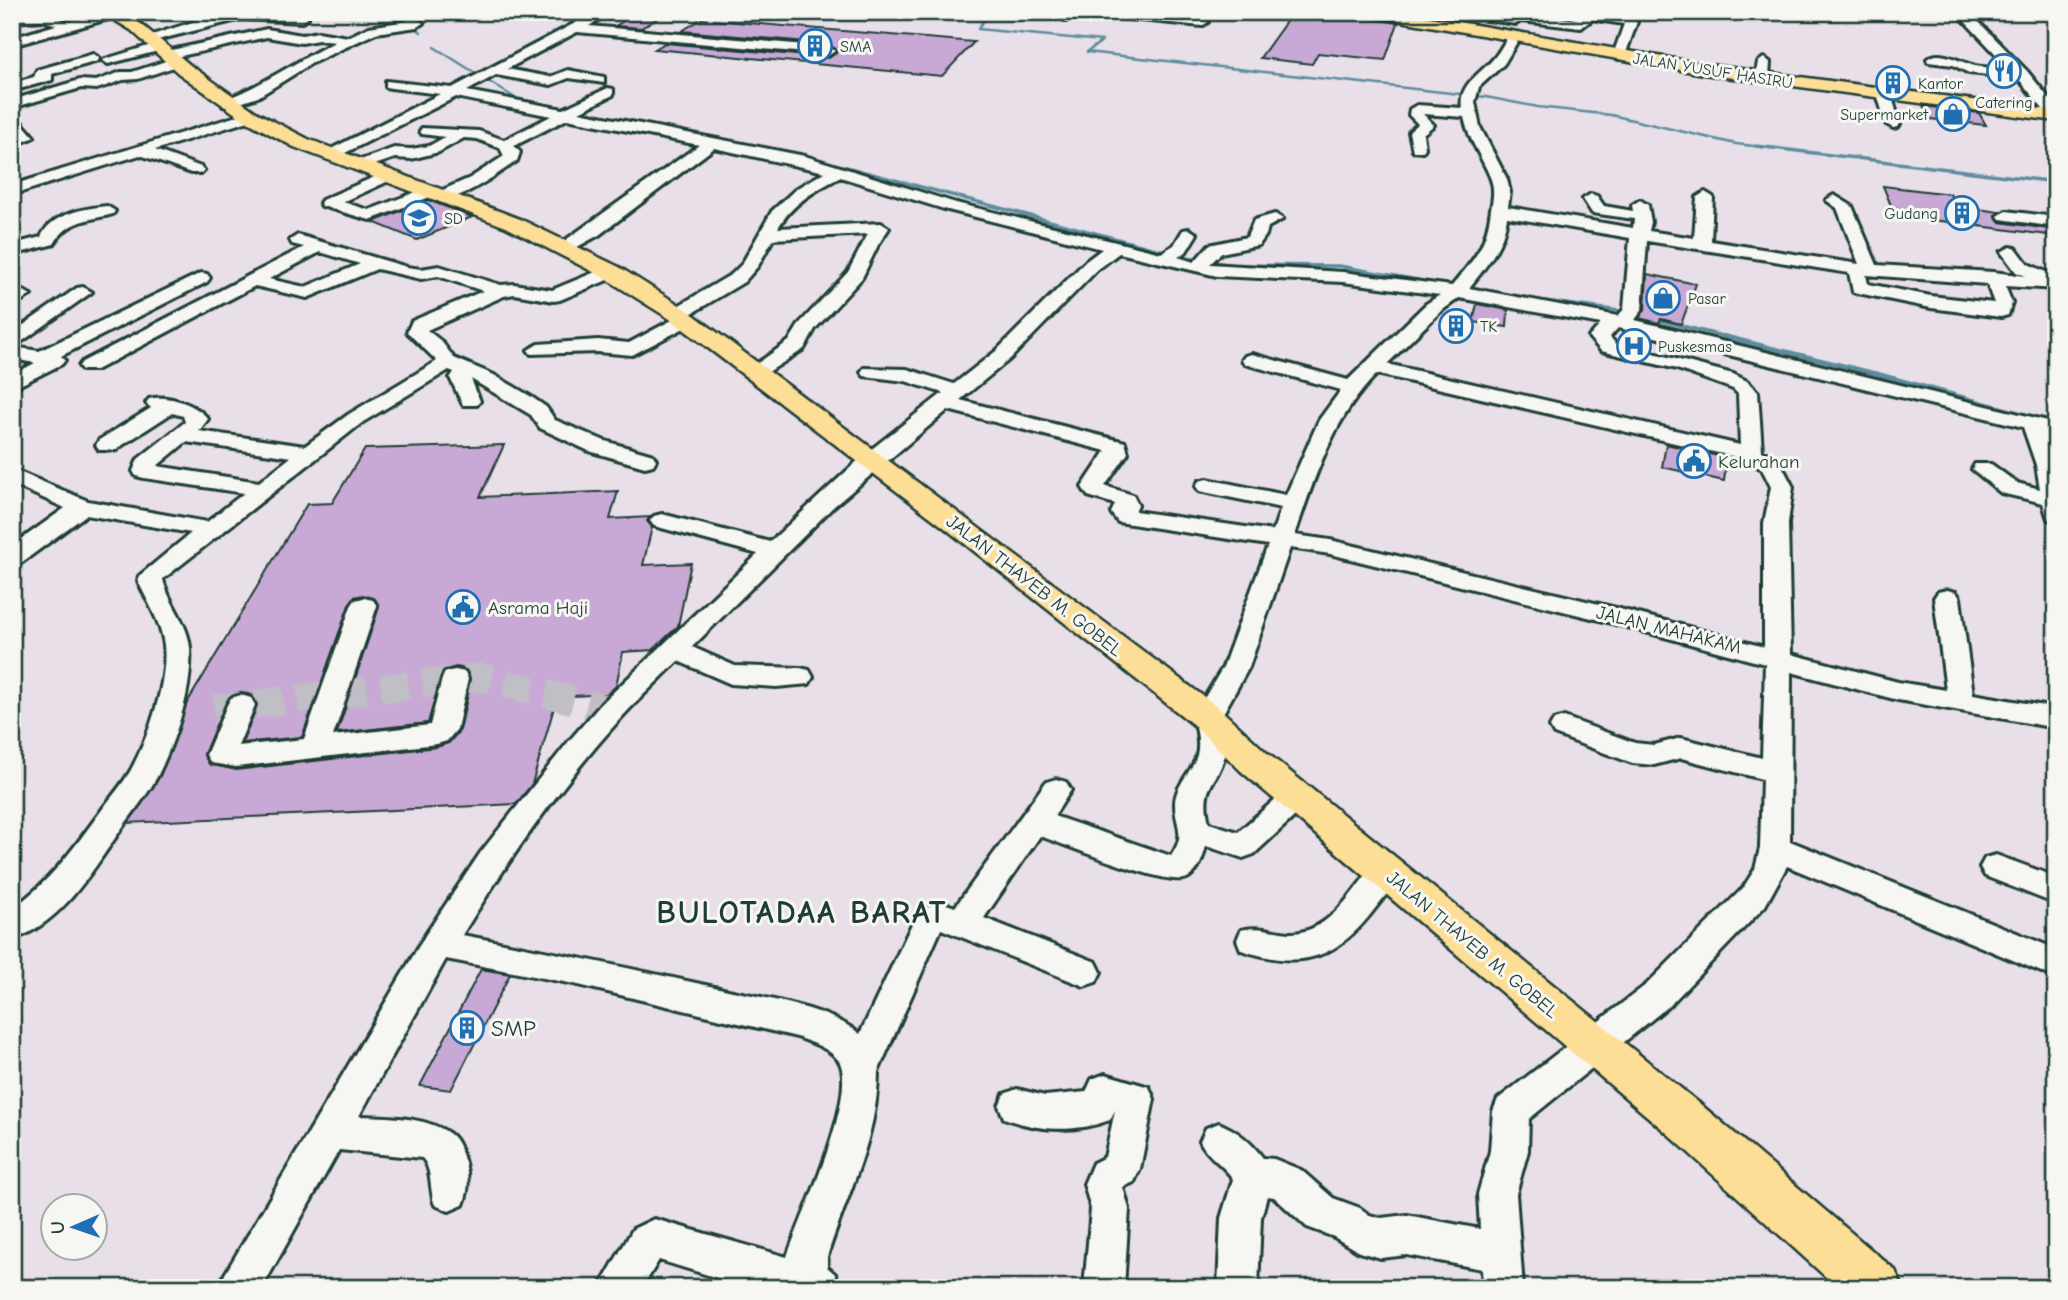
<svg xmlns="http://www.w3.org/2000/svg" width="2068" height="1300" font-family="'Comic Neue',sans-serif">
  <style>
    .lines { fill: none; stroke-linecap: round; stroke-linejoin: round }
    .stream-far2 { stroke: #5b8c9d; stroke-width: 2.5 }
    .stream-far1 { stroke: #5b8c9d; stroke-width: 3.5 }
    .stream { stroke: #5b8c9d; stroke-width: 4.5 }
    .building { fill: #c8a9d5; stroke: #1f3d34; stroke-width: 2; fill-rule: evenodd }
    .minor-tunnel { stroke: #c0bfc5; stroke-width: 28; stroke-dasharray: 28 14; stroke-linecap: butt }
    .minor-casing { stroke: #1f3d34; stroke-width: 6 }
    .major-casing { stroke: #1f3d34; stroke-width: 5 }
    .minor { fill: #f6f6f2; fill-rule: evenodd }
    .major { fill: #fdde96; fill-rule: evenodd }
    .labels { text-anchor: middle; stroke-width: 6; stroke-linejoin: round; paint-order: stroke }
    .far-poi-label { font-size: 16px; fill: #1f3d34; stroke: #f6f6f2; text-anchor: start }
    .far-street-label { font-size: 16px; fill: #1f3d34; stroke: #f6f6f2 }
    .poi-label { font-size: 19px; fill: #1f3d34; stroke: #f6f6f2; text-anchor: start }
    .street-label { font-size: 19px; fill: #1f3d34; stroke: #f6f6f2 }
    .near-poi-label { font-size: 23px; fill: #1f3d34; stroke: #f6f6f2; text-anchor: start }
    .near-district-label { font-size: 32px; font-weight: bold; letter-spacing: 2px; fill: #1f3d34; stroke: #f6f6f2 }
  </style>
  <rect width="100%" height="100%" fill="#e8dfe9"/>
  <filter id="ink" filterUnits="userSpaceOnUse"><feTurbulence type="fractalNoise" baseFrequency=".0143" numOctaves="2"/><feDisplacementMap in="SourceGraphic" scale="14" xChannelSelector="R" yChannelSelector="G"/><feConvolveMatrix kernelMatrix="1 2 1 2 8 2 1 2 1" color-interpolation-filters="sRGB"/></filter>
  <g filter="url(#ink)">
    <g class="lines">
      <g class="stream-far2">
        <polyline points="394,12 421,32"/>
        <polyline points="989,12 978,29 1102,41 1087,52 1486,97 1538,107 1611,115 1736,144 1771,148"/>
        <polyline points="434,47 515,98 750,145"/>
      </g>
      <g class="stream-far1">
        <polyline points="1756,146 2056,182"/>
        <polyline points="808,157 1182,256 1231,265 1339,266 1451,286"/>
        <polyline points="1513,297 1628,312"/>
        <polyline points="1654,319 1730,338"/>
      </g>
      <polyline class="stream" points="1723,336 1881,375 2056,423"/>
    </g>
    <g class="building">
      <polygon points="1293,12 1343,12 1342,14 1398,23 1385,60 1318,53 1312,64 1260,58"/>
      <polygon points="636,14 660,17 641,28 615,26"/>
      <polygon points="701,19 974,42 942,76 655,49 665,43 829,58 837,52 829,44 682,31"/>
      <polygon points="1923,106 1979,113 1986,125 1930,119"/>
      <polygon points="1883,186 1950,194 1956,206 2000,212 1995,215 2000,222 2056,230 2056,236 1910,217 1908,210 1892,208"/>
      <polygon points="428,200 472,217 417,240 373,222"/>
      <polygon points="1647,274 1696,284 1681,324 1661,319 1659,323 1639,318 1645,310"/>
      <polygon points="1477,304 1508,310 1507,327 1473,322"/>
      <polygon points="1623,332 1654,339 1650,349 1619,341"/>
      <polygon points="1666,444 1727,458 1724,481 1662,467"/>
      <path d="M504,445L480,497L618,491L610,519L650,517L647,521L652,527L643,565L691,563L678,626L653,650L623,652L616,686L607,694L557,697L532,784L516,804L128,823L160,776L187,703L307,504L332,503L365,449ZM363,595L375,599L379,607L337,733L428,723L443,671L456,667L466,669L471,680L460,730L449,743L437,747L236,770L209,764L204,754L225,704L230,695L240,692L252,695L257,706L242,743L302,737L349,605L354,597Z"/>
      <polygon points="481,969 510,974 451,1090 420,1086"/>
    </g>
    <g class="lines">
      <polyline class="minor-tunnel" points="214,709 479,677 612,710"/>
      <g class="minor-casing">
        <g id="minor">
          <polygon points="44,12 67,22 110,12 133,12 12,46 12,38 56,25 43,20 12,22 12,14"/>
          <path d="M241,12C260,12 293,7 308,18L302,22L241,19L149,42L143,38L202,19Z"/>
          <path d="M396,12H410L423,23L417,27L376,33L312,63L258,97L228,107L223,106V100C263,86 297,60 335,42L318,40L302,43L267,37L167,59L161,55L167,51L267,29L302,35L318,32L348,37L369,27L407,21Z"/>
          <path d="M596,12H611L589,26L829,47L835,51L829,55L577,32L507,69L550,77L568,70L604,77V83L569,78L551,85L496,75L467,91L563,109L608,88L613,89V95L579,112L805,156L956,203L1161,253L1174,245L1183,230L1189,229L1197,234L1186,252L1178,257L1194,262L1209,245L1247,237L1254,220L1275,214L1283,219L1268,227L1266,235L1259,245L1221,253L1210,264L1343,272L1452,286C1476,256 1486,248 1491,209C1493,198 1495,188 1490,177C1482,157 1468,139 1464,117L1423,114L1434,125L1423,134L1425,148L1423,151H1413L1409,132L1418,124L1409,115L1410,109L1417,105L1462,108C1458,84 1481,74 1494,58C1500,51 1504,42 1510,34L1514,33L1520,37L1504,64L1479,87L1475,102L1480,127L1507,179L1510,192L1508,207L1633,228L1634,219L1592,213L1583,199L1591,194L1597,196L1604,206L1633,211L1632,205L1640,200L1648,205L1651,222L1649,231L1694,238L1697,197L1705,192L1713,197L1711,241L1859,264L1837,208L1826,200L1834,195L1852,206L1877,265L1993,272L2026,276L2016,272L2001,252L2010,247L2016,248L2028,264L2053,275L2056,289L2005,286L2012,303L2008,315L2001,317L1931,308L1853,292L1849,273L1647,241L1642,310L1635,320L2056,423V435L2046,433L2056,459V521L2048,519L2043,503L2001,493L1972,469L1975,464H1991L2017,483L2040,489L2036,465L2023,427L1618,328L1610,337L1615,343L1733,374L1747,381L1758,392L1762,451L1779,460L1793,487L1788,523L1791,654L1898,682L1946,690L1934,598L1938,592L1947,590L1956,592L1960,598L1973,694L2056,708V728L1898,700L1791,672L1790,841L2056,949V978L1787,866L1765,906L1671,1004L1529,1119L1528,1151L1516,1194L1523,1288H1483L1482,1269L1407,1255L1381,1258L1359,1252L1334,1237L1307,1227L1274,1197L1267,1196L1261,1218L1258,1288H1218L1221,1218L1233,1179C1223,1164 1208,1158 1200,1141L1206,1128L1219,1123C1238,1131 1251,1142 1263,1158L1274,1159L1301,1170L1333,1198L1360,1208L1369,1215L1381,1218L1407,1215L1480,1229L1478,1194L1490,1151L1493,1111L1498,1099L1647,984L1743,888L1755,869L1760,848L1762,779L1681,758L1654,765L1632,763L1554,734L1550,727L1554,720L1564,717L1635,743L1654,745L1681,738L1762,758L1765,664L1616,624L1330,554L1290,548L1249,667L1221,717C1225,729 1229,743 1225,755C1216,787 1200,785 1209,823L1238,832L1287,789L1297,786L1307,789L1312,797L1307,805L1254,854L1243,858L1206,846C1203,858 1199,872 1187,878C1170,888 1064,844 1040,836L984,918L1096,962L1101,972L1096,982L1084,986L941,929L878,1072C878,1137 846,1196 827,1257V1267L835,1274L841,1288H750L659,1260L642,1288H599L633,1229L654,1219L787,1257C800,1219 859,1094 839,1061C830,1048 810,1042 797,1037L574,984L446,959L359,1116C386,1117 426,1116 450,1134C458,1140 462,1153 465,1163C469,1178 469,1191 463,1205L449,1211L435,1205C429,1191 433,1169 422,1158L339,1150L262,1288H219L225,1274L426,934L481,852L569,741L602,703L758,554L654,526L650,521L654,516L662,514L770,542L864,455L943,393L905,381L864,376L861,372L864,368L907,369L954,384L996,351L1086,261L1102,249L944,209L840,177C816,190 792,203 778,228L881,223L889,228L878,245L862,278L815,329L804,349L762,376H748L745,372L789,341L800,323L848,272L868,234L773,239L758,266L744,282L689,315L694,320L692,324L632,355L598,352L531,354L528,350L538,344L598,340L629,343L674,319L669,314L671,310L732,274L742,264L772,211L797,188L825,172L714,148L599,235L566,253L560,252L557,248L560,244L699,145L567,119L514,146L520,152L517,161C500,172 457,204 437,199L435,195L370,220L322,206L320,203L322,200L388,171L396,176L393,179L343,202L369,210L424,189H436L438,192L470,178L504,156L500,148L477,139L464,138L439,152L411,159L395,158L360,170L352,165L355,162L394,148L411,149L429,146L445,137L422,134L420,131L422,128L479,131L504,140L551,116L456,97L337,157H327L324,154L327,151L440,94L391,88L386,87V81L452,88ZM1507,217L1630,238L1624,309L1618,316L1469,288C1487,265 1503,247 1507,217ZM1119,253L1217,276L1343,282L1440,295L1426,304L1348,380L1252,354L1245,356L1242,360L1245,364L1341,390L1319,420L1286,495L1207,479L1199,481L1196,486L1199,491L1281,508L1273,531L1135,511L1138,505L1133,495L1105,486L1128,453L1125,442L960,400L1010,359L1098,269ZM1866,275L1987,284L1994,303L1931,296L1868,284ZM1459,298L1601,324L1589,337L1601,351L1677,369L1733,389L1738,394L1740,445L1387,364L1440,312ZM1377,374L1744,459L1762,469L1771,487L1764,523V647L1616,608L1330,540L1295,535C1314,478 1334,416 1377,374ZM948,410L1106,451L1082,487L1088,496L1115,504L1111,513L1118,522L1268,545L1223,667L1193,717C1197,729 1200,742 1197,755C1192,772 1175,785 1175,804C1175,826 1187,833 1171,856L1054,816L1071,790L1066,782L1056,779L1046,782L955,907L941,902L918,911L860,1034C826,1006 761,998 719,988C633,969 548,951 462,935C509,859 561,784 621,718C639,698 659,680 678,661L731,684L776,687L809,684L813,677L809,670L800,668L735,666L692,647L833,507Z"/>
          <polygon points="1064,12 1077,12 1066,21 1060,17"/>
          <polygon points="1138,12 1202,18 1208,22 1202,26 1109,17 1103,13"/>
          <polygon points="1452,12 1513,16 1518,13 1578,20 1553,12 1578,12 1594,18 1581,28 1521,21 1516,24 1458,16"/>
          <polygon points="1595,12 1607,12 1637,22 1624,58 1619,59 1613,55 1624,24 1597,20"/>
          <path d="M1956,12H1969L2027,71L2056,107V120L2051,119L2018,78L1969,73L1953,65L1928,62L1927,59C1940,48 1961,63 1975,66C1986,68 1998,68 2010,69Z"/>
          <polygon points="158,43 162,44 162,50 108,64 102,60"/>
          <polygon points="93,54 99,58 98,61 52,74 52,80 12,91 12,83 34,77 37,70"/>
          <polygon points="175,58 181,62 180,65 138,79 123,80 97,89 81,88 12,108 12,100 80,80 96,81 121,72 132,72"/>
          <polygon points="1764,58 1770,62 1769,77 1762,81 1755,77 1758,62"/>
          <polygon points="1884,90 1891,94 1900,124 1898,127 1893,128 1886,124 1877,94"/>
          <polygon points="250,112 255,113 255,119 155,150 201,167 204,170 201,173 191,173 140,155 12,195 12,185"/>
          <polygon points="12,116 17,117 34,137 12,147 12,138 18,135 12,129"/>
          <path d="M107,206L115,211L113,214C87,221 69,219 54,244L20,253L12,249L14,244L41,237C50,214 85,208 107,206Z"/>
          <polygon points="2006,211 2056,217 2056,227 2000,219 1998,216"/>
          <path d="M298,235L407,267L421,269L439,266L501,285L514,284L552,290L605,268H617L620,272L617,276L560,300L554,301L514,294L504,296L427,330L441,341L454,358L494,375L530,396L546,407L555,420L605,441L653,455L656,460L653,465L645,467L589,451L540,428L531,415L471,379L480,401L477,405H463L450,378L454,372L449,370L363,422L163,579C168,603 188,622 190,648C193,689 176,738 158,775C148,794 134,811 122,828C93,869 63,923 12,940V909C51,881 73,849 101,811C111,797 124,783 132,768C149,736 168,681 164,645C161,622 147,601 138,581L139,576L191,533L86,515L21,563L12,565V546L65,508L12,484V469L88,501L207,522L244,493L144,478L136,476L133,471L138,459L185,422L183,416L172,413L115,450H99L96,445L99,440L151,408L146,403L149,399C167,394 197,404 208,419L199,431L305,446L349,414L437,361L407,332L412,321L483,291L438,276L421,279L377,269L307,298L255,286L96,370H82L79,366L82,362L304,247L292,244L290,240ZM320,252L360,264L305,287L269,279ZM186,442L291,457L259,482L157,466Z"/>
          <polygon points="201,273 207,274 210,278 207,282 61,356 65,360 62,364 12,389 12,375 35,363 12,359 12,333 77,288 83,287 92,292 14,347 39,351"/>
          <polygon points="22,290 31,295 12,306 12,293"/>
          <polygon points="364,598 373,600 377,606 333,736 430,725 442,679 445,672 455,670 465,672 468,679 457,729 447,741 437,744 236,767 211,763 206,755 227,705 231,698 241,695 251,698 255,705 238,746 304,739 351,606 355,600"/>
          <polygon points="1996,855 2056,877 2056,904 1985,876 1980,867 1985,858"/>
          <path d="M1387,859L1398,862L1403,871C1396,884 1386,895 1377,906C1338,958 1304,971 1241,950L1237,940L1241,930C1258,925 1273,932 1290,933C1329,934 1354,889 1376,862Z"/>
          <path d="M1105,1074L1149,1087L1154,1099L1140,1169L1134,1182L1123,1187L1129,1209L1124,1288H1084L1091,1209L1084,1184L1093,1163L1105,1157L1115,1110L1110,1120C1075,1133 1038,1131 1004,1118L999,1106L1004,1094L1017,1089L1045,1096L1086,1092L1092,1079Z"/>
        </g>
      </g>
      <g class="major-casing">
        <g id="major">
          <polygon points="101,12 120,12 141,24 190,65 256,112 308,139 520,219 619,267 686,309 1219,708 1267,753 1699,1103 1895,1270 1903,1288 1838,1288 1667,1133 1241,771 1195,726 941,525 670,319 603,277 506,227 294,147 244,120 178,73 131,30"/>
          <polygon points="1365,12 1400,12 1710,65 2056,111 2056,121 1710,75 1372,16"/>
        </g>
      </g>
      <use href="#minor" class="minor"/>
      <use href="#major" class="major"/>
    </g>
  </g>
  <defs>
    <g id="building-ring" transform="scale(1.75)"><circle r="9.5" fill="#f6f6f2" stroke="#1f6fb2" stroke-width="1.5"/><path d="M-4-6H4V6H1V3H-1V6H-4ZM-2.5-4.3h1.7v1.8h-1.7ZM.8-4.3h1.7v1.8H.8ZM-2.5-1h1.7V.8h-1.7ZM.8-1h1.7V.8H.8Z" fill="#1f6fb2"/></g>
    <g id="restaurant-ring" transform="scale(1.75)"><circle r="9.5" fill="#f6f6f2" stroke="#1f6fb2" stroke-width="1.5"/><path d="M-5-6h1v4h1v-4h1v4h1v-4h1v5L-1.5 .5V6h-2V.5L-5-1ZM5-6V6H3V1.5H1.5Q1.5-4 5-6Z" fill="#1f6fb2"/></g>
    <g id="shop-ring" transform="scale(1.75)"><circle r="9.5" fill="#f6f6f2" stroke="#1f6fb2" stroke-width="1.5"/><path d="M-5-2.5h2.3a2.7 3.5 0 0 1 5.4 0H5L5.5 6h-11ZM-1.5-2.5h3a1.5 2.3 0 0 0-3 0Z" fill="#1f6fb2"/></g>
    <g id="university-ring" transform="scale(1.75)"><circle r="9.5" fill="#f6f6f2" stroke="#1f6fb2" stroke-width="1.5"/><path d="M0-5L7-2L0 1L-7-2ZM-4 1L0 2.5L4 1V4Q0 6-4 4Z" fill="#1f6fb2"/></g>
    <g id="hospital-ring" transform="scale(1.75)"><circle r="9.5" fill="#f6f6f2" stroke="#1f6fb2" stroke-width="1.5"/><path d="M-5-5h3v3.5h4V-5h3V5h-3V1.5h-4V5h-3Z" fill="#1f6fb2"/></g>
    <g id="civic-ring" transform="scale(1.75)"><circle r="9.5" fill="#f6f6f2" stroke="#1f6fb2" stroke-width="1.5"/><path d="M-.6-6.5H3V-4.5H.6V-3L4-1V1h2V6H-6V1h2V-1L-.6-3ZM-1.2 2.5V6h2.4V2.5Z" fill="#1f6fb2"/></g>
  </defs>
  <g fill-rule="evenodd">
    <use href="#building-ring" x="815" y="46"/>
    <use href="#restaurant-ring" x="2004" y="71"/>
    <use href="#building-ring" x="1893" y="83"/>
    <use href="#shop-ring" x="1953" y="114"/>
    <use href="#building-ring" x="1962" y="213"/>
    <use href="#university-ring" x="419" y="218"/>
    <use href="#shop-ring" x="1663" y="298"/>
    <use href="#building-ring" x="1456" y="326"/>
    <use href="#hospital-ring" x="1634" y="346"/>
    <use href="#civic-ring" x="1694" y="461"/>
    <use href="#civic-ring" x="463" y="607"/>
    <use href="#building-ring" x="467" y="1028"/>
  </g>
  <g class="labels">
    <g class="far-poi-label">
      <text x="840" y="52">SMA</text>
      <text x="1918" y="89">Kantor</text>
      <text x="2004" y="108" text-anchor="middle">Catering</text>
      <text x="1928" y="120" text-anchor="end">Supermarket</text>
      <text x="1938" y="219" text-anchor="end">Gudang</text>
      <text x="444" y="224">SD</text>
      <text x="1688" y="304">Pasar</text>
      <text x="1480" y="332">TK</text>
      <text x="1658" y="352">Puskesmas</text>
    </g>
    <g class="far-street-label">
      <text transform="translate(1713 70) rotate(9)" y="6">JALAN YUSUF HASIRU</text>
    </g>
    <g class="poi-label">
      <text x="1718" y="468">Kelurahan</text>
      <text x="488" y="614">Asrama Haji</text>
    </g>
    <g class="street-label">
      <text transform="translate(1035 585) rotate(38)" y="7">JALAN THAYEB M. GOBEL</text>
      <text transform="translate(1669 629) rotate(14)" y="7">JALAN MAHAKAM</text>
      <text transform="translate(1473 944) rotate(40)" y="7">JALAN THAYEB M. GOBEL</text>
    </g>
    <g class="near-poi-label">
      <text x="491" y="1036">SMP</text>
    </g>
    <g class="near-district-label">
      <text x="802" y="923">BULOTADAA BARAT</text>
    </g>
  </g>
  <rect width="2068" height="1300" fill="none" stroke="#f6f6f2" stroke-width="42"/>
  <rect x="21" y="21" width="2026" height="1258" fill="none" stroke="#1f3d34" stroke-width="2.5" filter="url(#ink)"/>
  <g transform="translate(74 1227) rotate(268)"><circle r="33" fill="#f6f6f2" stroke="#a0aca6" stroke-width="2"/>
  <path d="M0-5L12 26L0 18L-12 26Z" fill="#1f6fb2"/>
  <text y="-10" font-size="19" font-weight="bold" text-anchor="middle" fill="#1f3d34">U</text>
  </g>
</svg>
